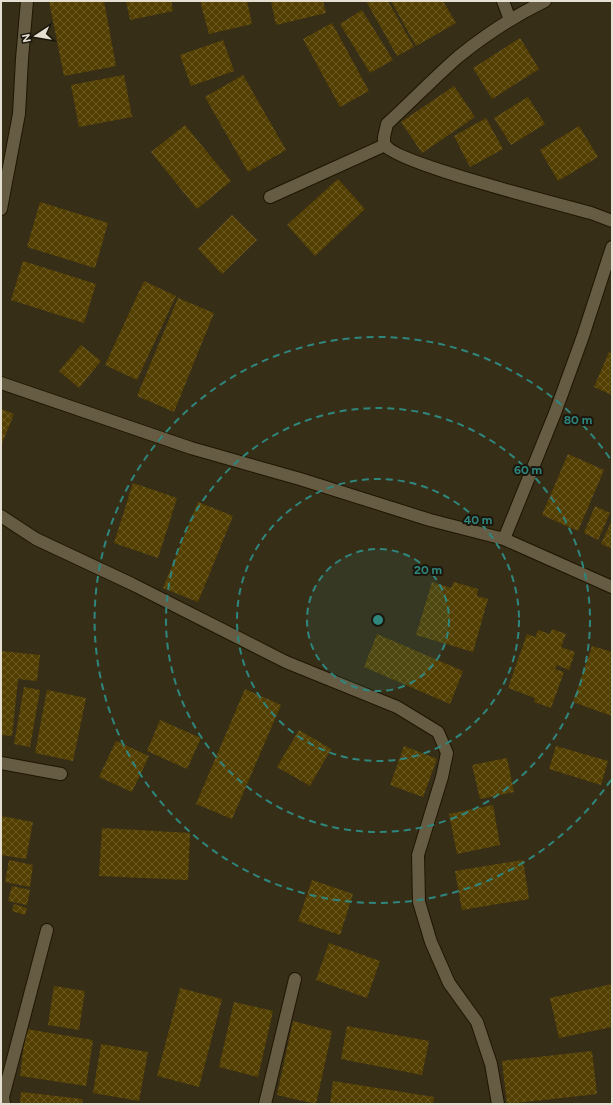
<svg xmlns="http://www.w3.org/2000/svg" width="613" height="1105" font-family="Figtree,sans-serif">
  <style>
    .building { fill: url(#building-cross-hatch) }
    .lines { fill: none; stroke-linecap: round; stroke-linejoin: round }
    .minor-casing { stroke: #1f1602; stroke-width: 14 }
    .minor { stroke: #665c44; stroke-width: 12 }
    .ring { fill: none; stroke: #2f867d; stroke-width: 2; stroke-dasharray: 7 5 }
    .centre { fill: #2f867d; stroke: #1b170d; stroke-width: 2 }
    .ring-label { font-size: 12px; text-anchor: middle; font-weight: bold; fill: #2f867d; stroke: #1b170d; stroke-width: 4; stroke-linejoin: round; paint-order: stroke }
  </style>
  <defs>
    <pattern id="building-cross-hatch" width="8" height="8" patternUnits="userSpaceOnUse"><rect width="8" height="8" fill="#533f01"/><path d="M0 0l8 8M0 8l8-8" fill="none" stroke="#6c5a25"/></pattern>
  </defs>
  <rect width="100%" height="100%" fill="#372e17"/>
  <g class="building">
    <polygon points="49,1 104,1 116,66 64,76"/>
    <polygon points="126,1 171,1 173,11 130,20"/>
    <polygon points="200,1 247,1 252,24 209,34"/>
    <polygon points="271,1 323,1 326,13 276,25"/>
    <polygon points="366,1 388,1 414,47 397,56"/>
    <polygon points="391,1 443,1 456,23 416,46"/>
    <polygon points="362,10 393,60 370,73 340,24"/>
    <polygon points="332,23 369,91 340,107 303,39"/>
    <polygon points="520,38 539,69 492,99 473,68"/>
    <polygon points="223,40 234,71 191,86 180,55"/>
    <polygon points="124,75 132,117 79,127 71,85"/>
    <polygon points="243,75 286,150 248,172 205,97"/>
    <polygon points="454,86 475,117 422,153 401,122"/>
    <polygon points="528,97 545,124 511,145 494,118"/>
    <polygon points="486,118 503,149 470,167 454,136"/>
    <polygon points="185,125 231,181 197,209 151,152"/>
    <polygon points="579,126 598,157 558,181 540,150"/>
    <polygon points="338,179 365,209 315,256 287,225"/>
    <polygon points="40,202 108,223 95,268 27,247"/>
    <polygon points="232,215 257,240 222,274 198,249"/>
    <polygon points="23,261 96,284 84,323 11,300"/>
    <polygon points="144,281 176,296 137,380 105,365"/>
    <polygon points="178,298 214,313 174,412 137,396"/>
    <polygon points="81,345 101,361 79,388 59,371"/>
    <polygon points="609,352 612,353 612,395 594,387"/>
    <polygon points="1,409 14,414 1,446"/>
    <polygon points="568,454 604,470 578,531 542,515"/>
    <polygon points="133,483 177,498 158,558 114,543"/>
    <polygon points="198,502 233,516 198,602 163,588"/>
    <polygon points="595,506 610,513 598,540 584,533"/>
    <polygon points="612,520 612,549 601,544"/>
    <polygon points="432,582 451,588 454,582 478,589 477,596 488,599 473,652 416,635"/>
    <polygon points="552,629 566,634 561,647 575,652 569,670 557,665 555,669 564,672 551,708 534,702 535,698 508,688 527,634 535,637 538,630 550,634"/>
    <polygon points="377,634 463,671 450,704 364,667"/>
    <polygon points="592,646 612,652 612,716 573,702"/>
    <polygon points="1,651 40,655 37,681 18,679 12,736 1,735"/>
    <polygon points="24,687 40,690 30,747 14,744"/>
    <polygon points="245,689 281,705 232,819 196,804"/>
    <polygon points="47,690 86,698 73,761 35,753"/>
    <polygon points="160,720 201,738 187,769 147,751"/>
    <polygon points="299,730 331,749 310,786 277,767"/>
    <polygon points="116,741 149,756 132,792 99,777"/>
    <polygon points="404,746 437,759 423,797 390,785"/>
    <polygon points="556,746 608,761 601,785 549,769"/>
    <polygon points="507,758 514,792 480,799 472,765"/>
    <polygon points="493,805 500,845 457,854 449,814"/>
    <polygon points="1,816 33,822 26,859 1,855"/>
    <polygon points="102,828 190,833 188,880 99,876"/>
    <polygon points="9,860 33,865 30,887 5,882"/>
    <polygon points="523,860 529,899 462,910 455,871"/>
    <polygon points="312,880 353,894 340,935 298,921"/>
    <polygon points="12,886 30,890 27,905 8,901"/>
    <polygon points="14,904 27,908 25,915 12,911"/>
    <polygon points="329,943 380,961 367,998 316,980"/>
    <polygon points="612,984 612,1027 559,1038 550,998"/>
    <polygon points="54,986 85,991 79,1030 48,1025"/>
    <polygon points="180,988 222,999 199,1087 157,1076"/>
    <polygon points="234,1002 273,1011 258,1077 219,1067"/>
    <polygon points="293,1021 332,1031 316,1104 277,1095"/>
    <polygon points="347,1026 429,1041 422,1075 341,1059"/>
    <polygon points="26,1029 93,1040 86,1086 20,1076"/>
    <polygon points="101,1044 148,1052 139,1101 93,1093"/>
    <polygon points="592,1051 597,1094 507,1104 502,1061"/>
    <polygon points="333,1081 434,1097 433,1104 330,1104"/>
    <polygon points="21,1092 83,1099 82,1104 20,1104"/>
  </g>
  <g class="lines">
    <g class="minor-casing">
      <g id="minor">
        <polyline points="503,1 510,20"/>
        <path d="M545,1C514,16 485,35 458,57C434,78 411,102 387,124C386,130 382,139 385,145C396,163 561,205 591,213L612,221"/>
        <polyline points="270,197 385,145"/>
        <polyline points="1,209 19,114 22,59 27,1"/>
        <polyline points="1,383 191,448 300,479 430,520 504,539 612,587"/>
        <polyline points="1,516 36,539 132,584 286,662 397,707 438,732 447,753 442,777 418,855 419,902 431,942 449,983 477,1022 491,1064 498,1104"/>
        <polyline points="504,539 555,413 583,336 612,247"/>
        <polyline points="1,763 61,774"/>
        <polyline points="4,1104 3,1097 47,930"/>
        <polyline points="265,1104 295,979"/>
      </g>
    </g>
    <use href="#minor" class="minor"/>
  </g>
  <circle cx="378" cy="620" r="71" fill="#2f867d" fill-opacity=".12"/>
  <g class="ring">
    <circle cx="378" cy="620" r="71"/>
    <circle cx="378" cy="620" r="141"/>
    <circle cx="378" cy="620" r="212"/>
    <path d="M611 780A283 283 0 1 1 611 460"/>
  </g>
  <circle cx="378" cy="620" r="6" class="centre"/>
  <g class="ring-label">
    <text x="578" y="424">80 m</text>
    <text x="528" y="474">60 m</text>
    <text x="478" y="524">40 m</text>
    <text x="428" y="574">20 m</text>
  </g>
  <rect width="613" height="1105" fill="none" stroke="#e4dfd1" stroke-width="4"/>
  <g transform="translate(36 36) rotate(258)" stroke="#1b170d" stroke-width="3" paint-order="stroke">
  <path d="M0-3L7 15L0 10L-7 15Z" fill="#e4dfd1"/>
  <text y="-6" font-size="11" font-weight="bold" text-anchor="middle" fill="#e4dfd1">N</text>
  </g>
</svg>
